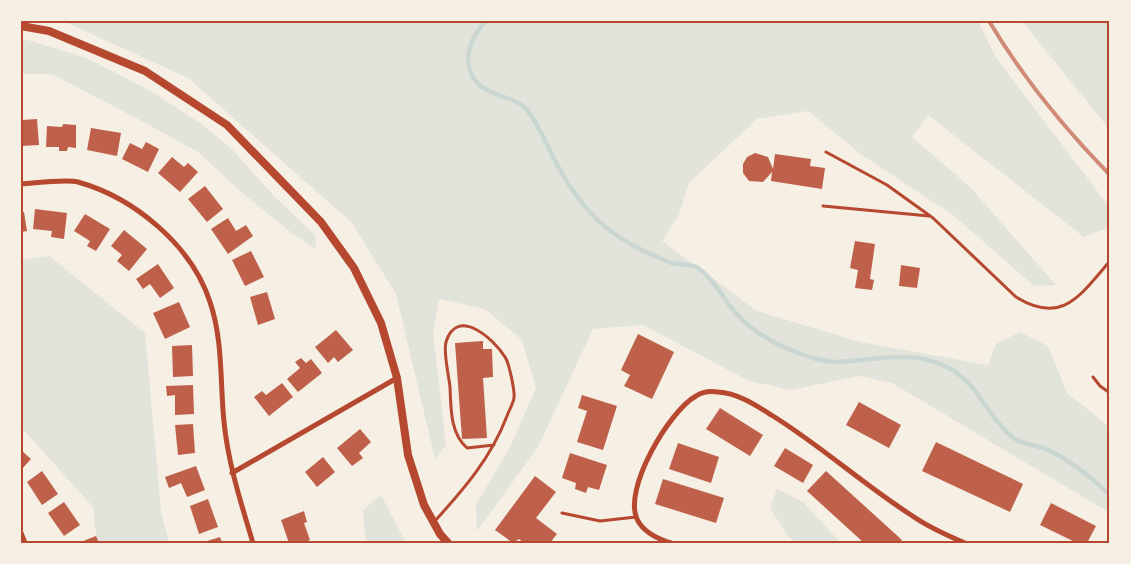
<svg xmlns="http://www.w3.org/2000/svg" width="1131" height="564" font-family="Figtree,sans-serif">
  <style>
    .green { fill: #e2e4dc }
    .lines { fill: none; stroke-linecap: round; stroke-linejoin: round }
    .stream { stroke: #c9d6d2; stroke-width: 4.5 }
    .building { fill: #bf614a }
    .service { stroke: #b5482f; stroke-width: 3 }
    .minor { stroke: #b5482f; stroke-width: 5 }
    .tertiary { stroke: #b5482f; stroke-width: 8 }
    .rail { stroke: #cf8b77; stroke-width: 4 }
    .neatline { fill: none; stroke: #b5482f; stroke-width: 2 }
  </style>
  <rect width="100%" height="100%" fill="#f6efe4"/>
  <g class="green">
    <polygon points="63,21 978,21 995,56 1110,208 1110,227 1084,237 928,115 912,137 970,187 1056,285 1034,286 953,215 862,155 808,111 757,119 689,183 679,215 662,241 757,311 860,342 988,365 996,344 1020,332 1048,346 1067,393 1110,427 1110,513 892,383 859,376 791,390 749,381 643,325 593,329 538,447 477,531 476,505 511,445 536,388 522,340 485,309 439,299 433,332 446,445 435,459 396,294 352,223 188,78"/>
    <polygon points="1022,21 1105,21 1110,26 1110,130"/>
    <polygon points="21,38 86,58 149,90 200,123 230,147 275,197 315,235 316,249 293,234 241,192 198,152 149,125 52,74 21,74"/>
    <polygon points="49,256 145,333 161,511 169,543 97,543 93,507 21,427 21,260"/>
    <polygon points="777,489 803,502 841,543 796,543 788,536 770,508"/>
    <polygon points="381,495 406,543 366,543 363,510"/>
  </g>
  <g class="lines">
    <path class="stream" d="M485,21C473,37 463,53 471,73C482,99 514,93 528,111C541,128 548,149 559,168C572,192 592,219 615,234C630,245 651,255 669,262C678,266 690,263 698,268C715,280 722,297 734,311C748,328 768,340 788,349C803,355 821,362 838,362C874,360 915,349 949,368C979,384 986,415 1010,435C1021,445 1034,444 1046,449C1070,460 1091,477 1110,495"/>
  </g>
  <g class="building">
    <polygon points="37,119 39,145 21,146 22,120"/>
    <polygon points="63,124 76,125 76,148 68,147 67,151 59,151 59,147 46,147 47,126 62,127"/>
    <polygon points="91,128 121,133 117,156 87,150"/>
    <polygon points="146,142 159,149 148,172 122,159 130,143 142,149"/>
    <polygon points="755,153 768,157 773,169 775,154 811,159 810,166 825,168 822,189 771,181 772,172 763,182 749,181 743,173 743,164 747,157"/>
    <polygon points="172,157 184,167 188,163 198,172 180,192 158,173"/>
    <polygon points="205,186 223,209 207,222 188,199"/>
    <polygon points="35,209 67,213 64,239 51,237 52,231 33,229"/>
    <polygon points="21,212 24,212 27,231 21,232"/>
    <polygon points="85,214 110,229 96,251 87,246 90,241 74,231"/>
    <polygon points="228,218 236,231 246,225 253,236 228,254 211,229"/>
    <polygon points="124,230 147,249 129,271 117,261 122,255 111,246"/>
    <polygon points="855,241 875,244 870,279 874,280 872,290 855,288 858,270 850,268"/>
    <polygon points="251,251 264,277 245,286 232,260"/>
    <polygon points="158,264 174,288 160,298 150,284 143,289 136,279"/>
    <polygon points="901,265 920,268 917,288 899,286"/>
    <polygon points="267,292 275,319 258,325 250,297"/>
    <polygon points="179,302 190,327 165,339 153,313"/>
    <polygon points="336,330 353,350 338,362 334,357 328,363 315,347"/>
    <polygon points="638,334 674,352 652,399 624,386 630,375 621,370"/>
    <polygon points="483,341 483,349 492,349 493,377 483,378 487,438 462,439 455,343"/>
    <polygon points="192,345 193,376 173,377 172,346"/>
    <polygon points="301,358 306,363 311,359 322,373 298,392 287,379 300,368 295,362"/>
    <polygon points="282,383 293,397 269,416 254,397 262,391 266,395"/>
    <polygon points="193,385 194,414 175,415 175,395 167,396 166,386"/>
    <polygon points="582,395 617,406 603,450 577,442 587,411 578,408"/>
    <polygon points="859,402 901,425 889,448 846,425"/>
    <polygon points="720,408 763,435 750,456 706,429"/>
    <polygon points="193,424 195,453 178,455 175,425"/>
    <polygon points="360,429 371,442 359,453 363,458 352,466 337,448"/>
    <polygon points="936,442 1023,484 1010,512 922,471"/>
    <polygon points="678,443 719,457 711,483 669,469"/>
    <polygon points="785,448 813,465 803,483 774,466"/>
    <polygon points="21,450 31,459 21,470"/>
    <polygon points="570,453 607,465 599,490 588,487 586,493 575,489 576,483 562,478"/>
    <polygon points="323,457 335,472 317,487 305,472"/>
    <polygon points="196,466 205,490 187,497 181,483 169,488 165,477"/>
    <polygon points="42,471 58,494 42,505 27,482"/>
    <polygon points="826,471 902,540 899,543 864,543 807,491"/>
    <polygon points="535,476 556,492 536,518 557,534 550,543 524,543 519,539 513,543 495,530"/>
    <polygon points="663,479 724,498 716,523 655,504"/>
    <polygon points="208,499 218,527 199,534 190,506"/>
    <polygon points="64,502 80,525 64,536 48,513"/>
    <polygon points="1051,503 1096,526 1087,543 1077,543 1040,525"/>
    <polygon points="304,511 307,522 304,523 310,540 302,543 289,543 281,520"/>
    <polygon points="96,536 99,543 78,543"/>
    <polygon points="220,537 222,543 204,543 204,542"/>
  </g>
  <g class="lines">
    <g class="service">
      <path d="M826,152L887,185L933,218L1016,297C1063,326 1081,294 1110,261"/>
      <polyline points="823,206 929,216"/>
      <polyline points="1093,377 1100,386 1110,393"/>
      <polyline points="562,513 600,521 636,517"/>
      <path d="M434,522C464,489 491,458 507,416C509,410 513,404 514,398C515,392 509,362 505,357C494,339 457,306 446,342C443,351 449,377 450,387C451,408 450,433 467,448L494,445"/>
    </g>
    <g class="minor">
      <path d="M21,184C37,183 64,179 78,182C135,198 192,246 210,302C223,340 220,382 224,422C228,463 241,503 253,543"/>
      <polyline points="232,473 397,378"/>
      <polyline points="21,533 25,543"/>
      <path d="M671,543C658,539 643,532 637,519C623,489 669,411 696,396C702,392 711,391 718,392C738,393 757,406 773,416C821,446 863,484 911,515C928,527 946,535 965,543"/>
    </g>
    <polyline class="tertiary" points="21,26 49,31 145,71 227,125 321,222 354,268 381,323 397,378 408,455 424,505 440,534 448,543"/>
    <path class="rail" d="M989,21C1023,78 1064,128 1110,175"/>
  </g>
  <rect width="1131" height="564" fill="none" stroke="#f6efe4" stroke-width="45"/>
  <rect x="22" y="22" width="1086" height="520" class="neatline"/>
</svg>
